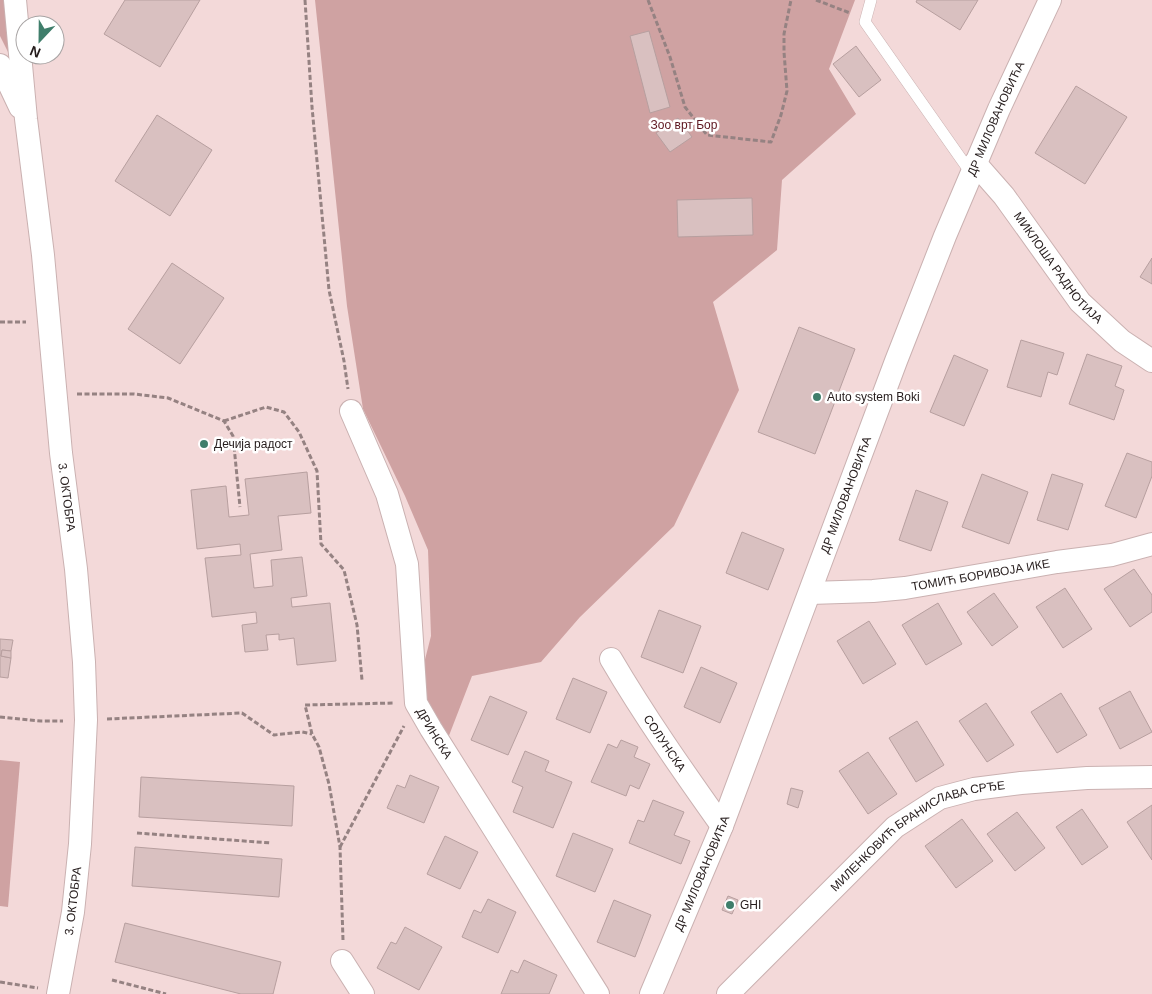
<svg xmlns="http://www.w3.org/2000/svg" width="1152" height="994" font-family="Helvetica,sans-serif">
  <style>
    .green { fill: #cfa2a2 }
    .building { fill: #d9c0c0; stroke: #b79f9f }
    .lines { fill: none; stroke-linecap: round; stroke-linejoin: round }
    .lane-casing { stroke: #cab1b1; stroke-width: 12 }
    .street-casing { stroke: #cab1b1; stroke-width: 24 }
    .path { stroke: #958282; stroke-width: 3; stroke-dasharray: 5 2.5; stroke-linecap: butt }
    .lane { stroke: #fff; stroke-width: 11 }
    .street { stroke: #fff; stroke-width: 22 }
    .poi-dot { fill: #3f7e6b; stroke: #fff; stroke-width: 2 }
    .labels { text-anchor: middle; stroke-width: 5; stroke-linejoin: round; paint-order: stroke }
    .street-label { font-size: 12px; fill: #251c1c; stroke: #fff }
    .park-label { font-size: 12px; fill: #5e1720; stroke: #fff }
    .poi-label { font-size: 12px; fill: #251c1c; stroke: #fff; text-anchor: start }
  </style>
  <rect width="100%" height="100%" fill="#f3d9d9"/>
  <g class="green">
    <polygon points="0,0 4,0 9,54 0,36"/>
    <polygon points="315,0 855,0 829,69 856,114 782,180 777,250 713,302 739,390 674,526 580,617 541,662 472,676 445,746 419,683 431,636 428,550 405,496 363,409 347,306"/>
    <polygon points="0,760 20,762 8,907 0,906"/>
  </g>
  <g class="building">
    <polygon points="125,0 200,0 160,67 104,34"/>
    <polygon points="917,0 978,0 960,30 916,2"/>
    <polygon points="649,31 670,107 650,113 630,36"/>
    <polygon points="856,46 881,80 859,97 833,64"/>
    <polygon points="1076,86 1127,117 1085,184 1035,153"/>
    <polygon points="157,115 212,150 170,216 115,181"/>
    <polygon points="678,118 692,137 670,152 656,133"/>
    <polygon points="752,198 753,235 678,237 677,200"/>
    <polygon points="1152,258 1152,284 1140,277"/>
    <polygon points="172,263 224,298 180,364 128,329"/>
    <polygon points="799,327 855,349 815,454 758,432"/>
    <polygon points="1021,340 1064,353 1057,375 1048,372 1041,397 1007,387"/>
    <polygon points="1087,354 1122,366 1115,386 1124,390 1114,420 1069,404"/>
    <polygon points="954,355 988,370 964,426 930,412"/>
    <polygon points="1127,453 1152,462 1152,476 1136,518 1105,506"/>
    <polygon points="307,472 311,513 278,516 282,550 250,554 254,588 273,586 271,560 302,557 307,596 291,598 292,607 330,603 336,661 297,665 294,638 279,640 279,634 266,635 268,650 245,652 242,625 257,623 256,612 212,617 205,558 241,555 240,544 197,549 191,490 226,486 229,517 249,515 245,479"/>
    <polygon points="982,474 1028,492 1009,544 962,527"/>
    <polygon points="1052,474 1083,484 1068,530 1037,520"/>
    <polygon points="916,490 948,502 931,551 899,540"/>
    <polygon points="742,532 784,549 768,590 726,573"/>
    <polygon points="1134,569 1152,595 1152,612 1130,627 1104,589"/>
    <polygon points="1065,588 1092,629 1063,648 1036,607"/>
    <polygon points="994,593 1018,627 992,646 967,612"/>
    <polygon points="938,603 962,644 926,665 902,625"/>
    <polygon points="659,610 701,626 683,673 641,657"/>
    <polygon points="869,621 896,664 863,684 837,641"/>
    <polygon points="0,639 13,640 11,651 2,650 1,656 11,658 8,678 0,677"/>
    <polygon points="2,650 11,651 11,658 1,656"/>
    <polygon points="701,667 737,683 720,723 684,707"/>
    <polygon points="573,678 607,692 590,733 556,719"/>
    <polygon points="1130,691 1152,732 1120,749 1099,708"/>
    <polygon points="1061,693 1087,735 1057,753 1031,712"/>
    <polygon points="490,696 527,712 508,755 471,740"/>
    <polygon points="986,703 1014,745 987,762 959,721"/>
    <polygon points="917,721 944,765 916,782 889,738"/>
    <polygon points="621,740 638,747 634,757 650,764 639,789 630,785 626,796 591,782 608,744 617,748"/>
    <polygon points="525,751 549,761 545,771 572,782 553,828 513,812 523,787 512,782"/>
    <polygon points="868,752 897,794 868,814 839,771"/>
    <polygon points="410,775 439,787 424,823 387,808 397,785 405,788"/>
    <polygon points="141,777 294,786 292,826 139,817"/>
    <polygon points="791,788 803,791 798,808 787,804"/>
    <polygon points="653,800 684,812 674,835 690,841 681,864 629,843 638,820 644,822"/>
    <polygon points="1152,805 1152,860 1127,822"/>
    <polygon points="1082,809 1108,847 1082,865 1056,827"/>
    <polygon points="1017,812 1045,848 1015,871 987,834"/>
    <polygon points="962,819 993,861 956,888 925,846"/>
    <polygon points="573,833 613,849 595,892 556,876"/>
    <polygon points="445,836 478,852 460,889 427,874"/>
    <polygon points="135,847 282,859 279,897 132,886"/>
    <polygon points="728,896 738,900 732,914 722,910"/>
    <polygon points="488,899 516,912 498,953 462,937 474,910 481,913"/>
    <polygon points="614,900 651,915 635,957 597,942"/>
    <polygon points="125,923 281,962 273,994 241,994 115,962"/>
    <polygon points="405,927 442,947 419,990 377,968 391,942 396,944"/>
    <polygon points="524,960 557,975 549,994 501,994 511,970 518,973"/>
  </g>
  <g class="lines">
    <g class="lane-casing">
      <polyline id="lane" points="871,0 865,22 971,173"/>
    </g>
    <g class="street-casing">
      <g id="street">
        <path id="s1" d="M15,0L26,119L43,255L61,453L76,569L84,662L86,720L80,844L73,912L58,994"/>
        <polyline points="0,65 20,107"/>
        <path id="s2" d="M975,163L1004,196L1080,302L1122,341L1152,361"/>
        <path id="s3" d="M351,411L387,494L407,564L416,703L431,729L598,994"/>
        <path id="s4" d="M810,593L873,591L905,588L1057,562L1112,555L1152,544"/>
        <path id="s5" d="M611,659C645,717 683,771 722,826"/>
        <polyline points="342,961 363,994"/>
        <path id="s6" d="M651,994L722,826L896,361L945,236L999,109L1050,0"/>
        <path id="s7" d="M728,994L895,827L940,798L974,789L1021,783L1087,778L1152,777"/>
      </g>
    </g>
    <g class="path">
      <polyline points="305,0 312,107 329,290 344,361 348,389"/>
      <polyline points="648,0 670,57 685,107 707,135 771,142 781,115 787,91 784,52 784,34 791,0"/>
      <polyline points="816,0 850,13"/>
      <polyline points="0,322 26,322"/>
      <polyline points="77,394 134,394 168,398 224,421 233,436 240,507"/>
      <polyline points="224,421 266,407 284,412 299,432 317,471 321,544 344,570 357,625 362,680"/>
      <polyline points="0,717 41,721 63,721"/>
      <polyline points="107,719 242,713 274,735 302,732 312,734"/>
      <polyline points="137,833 271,843"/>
      <polyline points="340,847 404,726"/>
      <polyline points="343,940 340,847 329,784 319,747 312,734 305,705 394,703"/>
      <polyline points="112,980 166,994"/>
      <polyline points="0,982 38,988"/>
    </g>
    <use href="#lane" class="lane"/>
    <use href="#street" class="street"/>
  </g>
  <g class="poi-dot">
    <circle cx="817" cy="397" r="5"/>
    <circle cx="204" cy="444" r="5"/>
    <circle cx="730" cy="905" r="5"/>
  </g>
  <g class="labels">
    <g class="street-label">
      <text dy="4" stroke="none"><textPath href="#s6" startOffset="941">ДР МИЛОВАНОВИЋА</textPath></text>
      <text dy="4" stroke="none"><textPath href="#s2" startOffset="134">МИКЛОША РАДНОТИЈА</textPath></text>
      <text dy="4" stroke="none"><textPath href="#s6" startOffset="536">ДР МИЛОВАНОВИЋА</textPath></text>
      <text dy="4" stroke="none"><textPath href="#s1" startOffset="500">3. ОКТОБРА</textPath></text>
      <text dy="4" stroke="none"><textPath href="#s4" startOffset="172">ТОМИЋ БОРИВОЈА ИКЕ</textPath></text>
      <text dy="4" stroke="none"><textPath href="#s3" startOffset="338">ДРИНСКА</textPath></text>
      <text dy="4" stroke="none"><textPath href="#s5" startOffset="100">СОЛУНСКА</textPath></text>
      <text dy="4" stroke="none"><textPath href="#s7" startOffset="252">МИЛЕНКОВИЋ БРАНИСЛАВА СРЂЕ</textPath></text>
      <text dy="4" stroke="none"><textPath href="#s6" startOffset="131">ДР МИЛОВАНОВИЋА</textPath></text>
      <text transform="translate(73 901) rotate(-83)" y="4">3. ОКТОБРА</text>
    </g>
    <g class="park-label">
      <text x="684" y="129">Зоо врт Бор</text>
    </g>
    <g class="poi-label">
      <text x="827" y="401">Auto system Boki</text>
      <text x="214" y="448">Дечија радост</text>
      <text x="740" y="909">GHI</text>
    </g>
  </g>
  <g transform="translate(40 40) rotate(202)"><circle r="24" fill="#ffffff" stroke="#a8a4a4"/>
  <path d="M0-4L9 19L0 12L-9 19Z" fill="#3f7e6b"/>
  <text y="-8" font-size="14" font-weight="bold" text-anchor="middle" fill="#251c1c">N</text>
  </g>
</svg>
